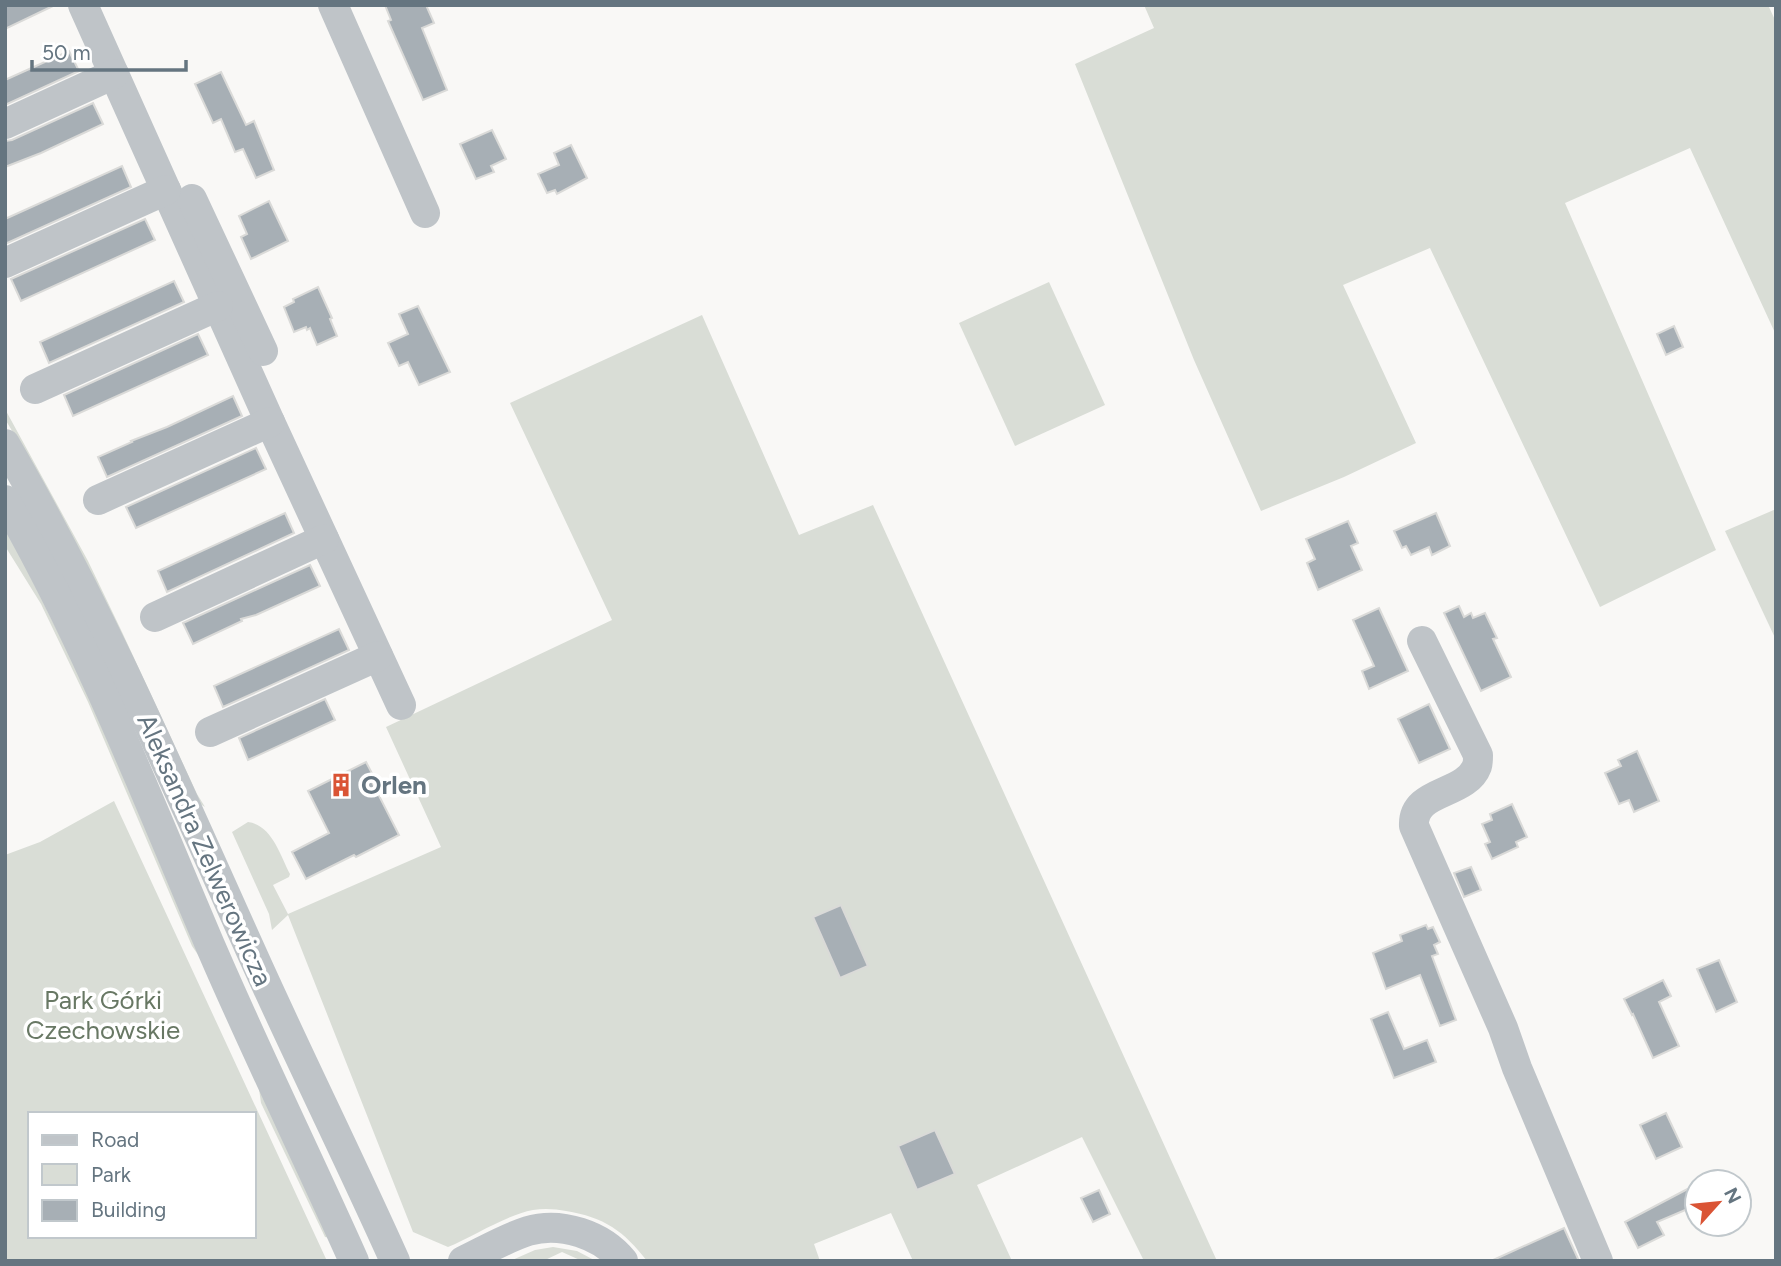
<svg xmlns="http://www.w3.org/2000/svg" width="1781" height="1266" font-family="Figtree,sans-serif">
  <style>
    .green { fill: #d9ddd6; fill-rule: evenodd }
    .building { fill: #a7afb5; stroke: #dadad8; stroke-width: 2 }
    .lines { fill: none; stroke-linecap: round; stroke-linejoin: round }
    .minor { stroke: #bfc4c8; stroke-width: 30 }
    .labels { text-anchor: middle; stroke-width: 7; stroke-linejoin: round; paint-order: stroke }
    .poi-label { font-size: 26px; font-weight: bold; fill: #657580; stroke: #fff; text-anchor: start }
    .street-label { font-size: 26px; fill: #657580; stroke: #fff }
    .park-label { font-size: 26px; fill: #687864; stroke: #fff }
  </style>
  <rect width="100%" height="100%" fill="#f9f8f6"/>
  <g class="green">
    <polygon points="1144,5 1768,5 1776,22 1776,335 1690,148 1565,203 1716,550 1600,607 1430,248 1343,285 1416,443 1344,477 1261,511 1194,360 1075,64 1154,28"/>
    <polygon points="1049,282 1105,405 1015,446 959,323"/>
    <path d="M702,315L799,535L873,505L1217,1261H1144L1082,1137L977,1185L1012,1261H913L891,1213L814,1244L820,1261H647C624,1231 604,1217 566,1211C556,1209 544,1208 533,1210C506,1215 474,1236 448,1247L413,1232L288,915L272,930L269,914L232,832L248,822C272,825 280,855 290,874L289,877L273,885L288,914L441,847L386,727L612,620L510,403Z"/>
    <polygon points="5,409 88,561 122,632 197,794 205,807 197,802 33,466 5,419"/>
    <polygon points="1776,509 1776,640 1725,531"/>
    <polygon points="5,525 98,713 203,962 192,946 88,702 41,604 5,546"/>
    <path d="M114,801L327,1261H5V855L40,842ZM30,1114H254V1236H30Z"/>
    <polygon points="258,1082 331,1238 325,1237 261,1103"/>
    <polygon points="553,1247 577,1251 596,1261 582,1261 562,1252 543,1261 510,1261 535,1250"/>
  </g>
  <g class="building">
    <polygon points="5,5 55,5 5,29"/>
    <polygon points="385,5 426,5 434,23 422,28 447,90 423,100 388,21 391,20"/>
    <polygon points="69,51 79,71 5,105 5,80"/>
    <polygon points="221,72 246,125 254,121 274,170 256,178 243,149 235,152 221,119 213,123 195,84"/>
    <polygon points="93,103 103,124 41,153 5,167 5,141 12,140"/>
    <polygon points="492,130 506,159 491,166 494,172 476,179 460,144"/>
    <polygon points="571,145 587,178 557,194 555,190 547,193 538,174 559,165 554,153"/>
    <polygon points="122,166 131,187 5,244 5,219"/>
    <polygon points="269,201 288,241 251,259 241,237 247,234 239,216"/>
    <polygon points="145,219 155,240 21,301 11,279"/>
    <polygon points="174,281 184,302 49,363 40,342"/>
    <polygon points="318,287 332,318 330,319 337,336 317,345 310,328 307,330 306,327 294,332 284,307 294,302 293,299"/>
    <polygon points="418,306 450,372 419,385 408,362 399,366 388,343 408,334 399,314"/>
    <polygon points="1674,326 1683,347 1666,355 1657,334"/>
    <polygon points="198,334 208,355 73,416 64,395"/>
    <polygon points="233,396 242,416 107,477 98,457 132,442 131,441 167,427"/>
    <polygon points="256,448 266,469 136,528 126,507"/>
    <polygon points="285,513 294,533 167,592 158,571"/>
    <polygon points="1436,513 1450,546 1432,555 1429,547 1411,555 1406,546 1402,548 1394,531"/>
    <polygon points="1348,521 1358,543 1351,546 1362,570 1318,590 1307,563 1315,559 1306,539"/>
    <polygon points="310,565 320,586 256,615 241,619 242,621 193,644 183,623"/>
    <polygon points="1459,606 1464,617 1471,613 1473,618 1485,613 1497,638 1493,639 1511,677 1481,691 1444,613"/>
    <polygon points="1379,608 1408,671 1369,689 1362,671 1374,666 1353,620"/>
    <polygon points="339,629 349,650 223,707 214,686"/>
    <polygon points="325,699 335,720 248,760 239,738"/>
    <polygon points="1429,704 1450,749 1419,763 1398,719"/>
    <polygon points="1637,751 1659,801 1634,812 1629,800 1619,804 1605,773 1621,766 1618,760"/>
    <polygon points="366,762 375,779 371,780 399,835 356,857 354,855 306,879 292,852 329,833 308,791"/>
    <polygon points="1512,804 1527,837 1516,842 1518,847 1492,859 1485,844 1490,842 1482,824 1492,820 1490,814"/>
    <polygon points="1471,867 1481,890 1464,897 1454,873"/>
    <polygon points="841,905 868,966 840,978 813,917"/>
    <polygon points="1426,925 1428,929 1433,927 1440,942 1434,945 1438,954 1432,956 1456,1020 1440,1026 1420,975 1386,989 1373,953 1402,941 1400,935"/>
    <polygon points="1719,960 1737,1002 1716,1012 1697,969"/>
    <polygon points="1663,980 1671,996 1659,1002 1679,1046 1653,1058 1633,1014 1632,1015 1624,999"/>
    <polygon points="1388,1012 1404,1049 1427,1040 1436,1062 1394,1078 1371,1019"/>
    <polygon points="1666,1113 1682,1147 1656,1159 1640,1125"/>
    <polygon points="935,1130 955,1174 917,1190 898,1146"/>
    <polygon points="1697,1184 1697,1205 1657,1222 1664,1235 1638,1248 1625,1222"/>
    <polygon points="1099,1190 1110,1214 1093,1222 1081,1198"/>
    <polygon points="1564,1228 1579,1261 1491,1261"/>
  </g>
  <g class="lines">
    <g class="minor">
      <polyline points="83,5 270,422 401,705"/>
      <polyline points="333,5 425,213"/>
      <polyline points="5,124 114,74"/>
      <polyline points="192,199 263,351"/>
      <polyline points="5,263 166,190"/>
      <polyline points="35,389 218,306"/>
      <path d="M5,444C99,606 173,778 250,949C297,1054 348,1156 395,1261"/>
      <path d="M5,500C88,644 148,800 213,952C258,1056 308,1158 354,1261"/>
      <polyline points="98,500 270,422"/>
      <polyline points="155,617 324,539"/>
      <path d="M1422,641L1478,755C1478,759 1478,763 1477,766C1466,796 1412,789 1414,826L1503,1028L1517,1068L1598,1261"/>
      <polyline points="210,732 378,656"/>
      <path d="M463,1261C484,1251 506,1238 528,1231C561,1221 602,1235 623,1261"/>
    </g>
  </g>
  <defs>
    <g id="building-bare" transform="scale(1.89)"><path d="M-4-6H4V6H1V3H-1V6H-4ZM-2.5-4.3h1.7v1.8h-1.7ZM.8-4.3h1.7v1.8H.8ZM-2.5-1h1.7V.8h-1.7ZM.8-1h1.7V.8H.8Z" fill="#da5435" stroke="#fff" stroke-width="2.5" paint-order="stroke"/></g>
  </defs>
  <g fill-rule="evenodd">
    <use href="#building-bare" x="341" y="785"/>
  </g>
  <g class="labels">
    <g class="poi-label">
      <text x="361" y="794">Orlen</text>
    </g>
    <g class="street-label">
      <text transform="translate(205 850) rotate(66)" y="9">Aleksandra Zelwerowicza</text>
    </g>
    <g class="park-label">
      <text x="103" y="1009">Park Górki<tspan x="103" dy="30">Czechowskie</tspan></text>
    </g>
  </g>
  <rect width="1781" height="1266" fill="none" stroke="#657580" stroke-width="14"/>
  <rect x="28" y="1112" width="228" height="126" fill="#ffffff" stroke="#c1c8cc" stroke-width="2"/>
  <rect x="42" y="1135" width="35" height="10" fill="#bfc4c8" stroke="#c1c8cc" stroke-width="2"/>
  <text x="91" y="1147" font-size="21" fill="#657580">Road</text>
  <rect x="42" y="1164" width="35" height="21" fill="#d9ddd6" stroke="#c1c8cc" stroke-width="2"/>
  <text x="91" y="1182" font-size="21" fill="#657580">Park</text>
  <rect x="42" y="1200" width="35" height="21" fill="#a7afb5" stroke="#c1c8cc" stroke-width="2"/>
  <text x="91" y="1217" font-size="21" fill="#657580">Building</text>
  <g transform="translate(1718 1203) rotate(63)"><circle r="33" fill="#ffffff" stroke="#c1c8cc" stroke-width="2"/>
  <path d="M0-5L12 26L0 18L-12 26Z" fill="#da5435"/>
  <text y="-10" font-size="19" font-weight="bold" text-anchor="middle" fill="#657580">N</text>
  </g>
  <path d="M32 60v10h154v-10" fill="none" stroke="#657580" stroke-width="3.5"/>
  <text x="42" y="60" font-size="21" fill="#657580" stroke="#ffffff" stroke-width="5" paint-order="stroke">50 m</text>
</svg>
